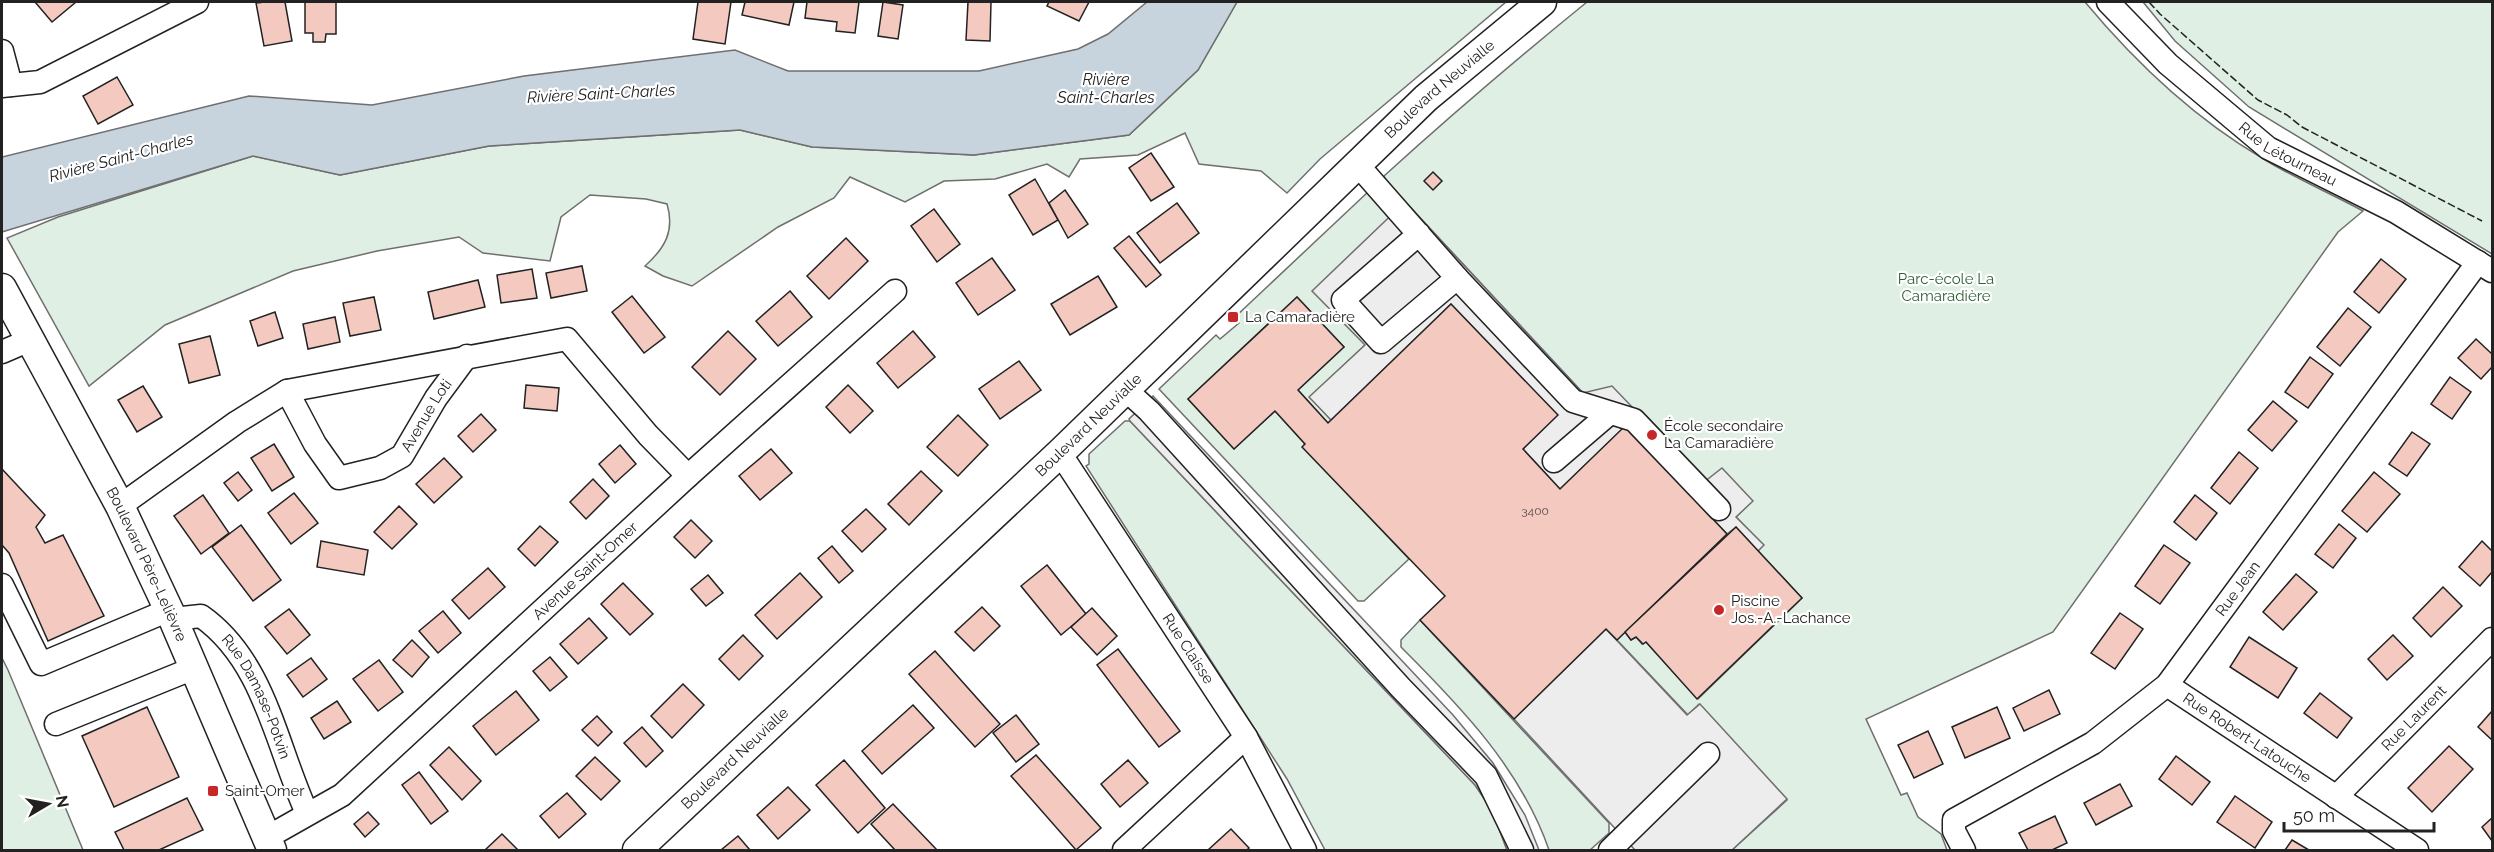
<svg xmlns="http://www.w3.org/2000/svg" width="2494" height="852" font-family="Raleway,sans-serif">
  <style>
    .green { fill: #e0efe3; stroke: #6f6f6f; stroke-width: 1.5 }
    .parking { fill: #ededed; stroke: #6f6f6f; stroke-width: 1.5 }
    .water { fill: #c7d3dd; stroke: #6f6f6f; stroke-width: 1.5 }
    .building { fill: #f3c9c0; stroke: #222; stroke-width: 1.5 }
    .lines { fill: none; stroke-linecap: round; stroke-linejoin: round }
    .minor-casing { stroke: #222; stroke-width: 25 }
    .major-casing { stroke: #222; stroke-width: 31 }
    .minor { stroke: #fff; stroke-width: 22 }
    .major { stroke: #fff; stroke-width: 28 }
    .fence { stroke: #222; stroke-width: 1.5; stroke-dasharray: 8 3; stroke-linecap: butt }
    .poi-dot { fill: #c62828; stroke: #fff; stroke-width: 2 }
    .labels { text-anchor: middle; stroke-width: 4.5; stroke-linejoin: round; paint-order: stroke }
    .number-label { font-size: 12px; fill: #564c4a }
    .street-label { font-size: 15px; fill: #222; stroke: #fff }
    .park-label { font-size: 15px; fill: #2f5e38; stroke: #fff }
    .poi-label { font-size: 15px; fill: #222; stroke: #fff; text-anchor: start }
    .water-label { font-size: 16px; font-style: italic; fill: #222; stroke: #fff }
  </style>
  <rect width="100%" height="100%" fill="#fff"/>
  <g class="green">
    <path d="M1237,2H1506L1320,159L1287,193L1261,171L1199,164L1185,133L1138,155L1080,159L1069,177L1047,164L995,179L944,181L905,202L850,177L834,198L778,227L692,286L663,276L645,266C665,248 675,231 667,204L646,199L590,195L561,217L550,261L483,253L459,237L377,251L293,271L165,325L89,386L7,238L58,217L253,156L340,175L489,146L740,130L812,147L974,155L1129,135L1198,70Z"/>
    <path d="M1587,2H2085C2135,62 2194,118 2262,158C2294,178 2330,193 2363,211L2338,232L2053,632L1866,719L1901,795L1907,793L1918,817L1941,834L1947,850H1732L1787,800L1699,704L1688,715L1617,640L1625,632L1631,640L1636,637L1642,644L1646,642L1698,699L1802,598L1758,551L1763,545L1736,517L1752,501L1704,482L1583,393L1386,181L1384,176C1450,116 1518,58 1587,2Z"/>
    <polygon points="2143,2 2492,2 2492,254 2249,107 2175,41"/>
    <polygon points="1369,191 1391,215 1365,345 1310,397 1331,420 1328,423 1298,390 1344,347 1297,297 1188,399 1234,449 1275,411 1305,444 1303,447 1409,559 1364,601 1358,601 1159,389 1216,335 1220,339 1239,323 1234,318"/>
    <polygon points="1125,421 1130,421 1475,785 1492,810 1507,850 1325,850 1287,779 1086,466 1089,464 1089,454"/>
    <path d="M1420,620L1609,823V833L1590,850H1549C1521,769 1461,707 1401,647V640Z"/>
    <polygon points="2,658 8,670 83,850 2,850"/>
  </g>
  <g class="parking">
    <polygon points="1405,202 1583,393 1612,386 1704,482 1722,468 1753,501 1736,517 1764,545 1758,551 1736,527 1727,534 1625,427 1560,489 1523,449 1557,415 1451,304 1331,420 1309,397 1365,345 1312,291"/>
    <polygon points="1153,396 1453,715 1493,763 1525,815 1539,850 1507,850 1492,810 1475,785 1130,421 1129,419"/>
    <polygon points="1606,629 1687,715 1700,704 1787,799 1732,850 1635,850 1514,719"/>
  </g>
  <polygon class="water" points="1147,2 1237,2 1198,70 1129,135 974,155 812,147 740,130 489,146 340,175 253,156 2,232 2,157 249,96 372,105 524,76 735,50 788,71 979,71 1078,49 1108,34"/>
  <g class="building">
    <polygon points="35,2 76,2 52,22"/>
    <polygon points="265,2 285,2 292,41 264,46 256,3"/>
    <polygon points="305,2 336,2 336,34 326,34 325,42 313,42 313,33 305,33"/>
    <polygon points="698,2 731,2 725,44 693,39"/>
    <polygon points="745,2 794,2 789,25 742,15"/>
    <polygon points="807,2 859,2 855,33 836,31 837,22 805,18"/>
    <polygon points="883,2 903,5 898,39 878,36"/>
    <polygon points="968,2 991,2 990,41 966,40"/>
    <polygon points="1049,2 1089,2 1079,21 1047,6"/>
    <polygon points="117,77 133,105 98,124 83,96"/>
    <polygon points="1151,153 1174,187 1151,201 1129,168"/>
    <polygon points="1433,172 1442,181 1433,190 1424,181"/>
    <polygon points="1035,179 1058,220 1033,235 1009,195"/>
    <polygon points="1065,190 1088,224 1068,238 1049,203"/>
    <polygon points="1177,203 1199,233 1160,263 1137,233"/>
    <polygon points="934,209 960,244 937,262 911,226"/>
    <polygon points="1129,236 1161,275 1146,287 1114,248"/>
    <polygon points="846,238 868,261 829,299 807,276"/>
    <polygon points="992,258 1015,290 978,315 956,283"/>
    <polygon points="2381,259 2406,279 2379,313 2354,292"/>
    <polygon points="582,266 587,291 551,298 546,273"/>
    <polygon points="532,269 537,298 501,303 497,275"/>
    <polygon points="1098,276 1117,307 1070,335 1051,304"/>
    <polygon points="478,280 485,307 434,319 428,292"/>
    <polygon points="790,291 812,317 778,346 756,321"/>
    <polygon points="632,296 665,337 644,353 612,312"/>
    <polygon points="374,297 381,330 350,336 343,303"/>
    <polygon points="1297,297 1344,347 1298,390 1328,423 1451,304 1558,415 1523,449 1560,489 1625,426 1727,534 1617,640 1606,629 1514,719 1420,620 1445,596 1302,447 1305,444 1275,411 1234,449 1188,399"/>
    <polygon points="2348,308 2371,327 2340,366 2317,347"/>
    <polygon points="275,312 283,338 258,346 250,321"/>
    <polygon points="335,317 340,342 308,349 303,324"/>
    <polygon points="728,331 756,359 720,395 692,367"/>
    <polygon points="913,331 935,357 898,388 877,363"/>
    <polygon points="210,336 220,375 189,383 179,344"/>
    <polygon points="2476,339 2492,354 2492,367 2481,379 2458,358"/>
    <polygon points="2310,357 2333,374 2308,408 2285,392"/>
    <polygon points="1019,361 1041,390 1000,419 979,389"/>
    <polygon points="2450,377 2471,392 2452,419 2431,404"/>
    <polygon points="526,385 559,388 557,411 524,408"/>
    <polygon points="848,385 873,411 850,433 826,407"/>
    <polygon points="143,386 162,417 137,432 118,400"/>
    <polygon points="2273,401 2297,421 2272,451 2248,430"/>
    <polygon points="481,414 496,430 473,452 458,436"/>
    <polygon points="958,415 988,445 958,476 927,447"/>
    <polygon points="2412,432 2430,444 2407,476 2389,464"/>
    <polygon points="274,444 294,477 272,491 251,458"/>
    <polygon points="620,445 636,464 615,483 599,464"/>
    <polygon points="771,449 792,473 760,500 739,476"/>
    <polygon points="2239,452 2258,468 2230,504 2211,488"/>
    <polygon points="444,458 462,477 434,503 416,484"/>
    <polygon points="2,469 45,515 36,527 45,543 63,535 104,616 48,641 9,553 2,545"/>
    <polygon points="921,471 942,491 909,525 888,504"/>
    <polygon points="238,472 252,490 238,501 224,483"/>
    <polygon points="2374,472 2400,494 2367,532 2342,511"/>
    <polygon points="593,479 609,496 586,519 570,502"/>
    <polygon points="294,493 318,523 291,544 268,513"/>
    <polygon points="203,495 229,533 201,554 174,516"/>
    <polygon points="2195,495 2217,513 2196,540 2174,522"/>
    <polygon points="399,506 417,524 392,549 374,532"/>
    <polygon points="866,509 886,529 862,552 842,531"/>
    <polygon points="691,520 712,541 695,558 674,537"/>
    <polygon points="2339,524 2356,538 2333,568 2315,554"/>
    <polygon points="241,525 281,580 253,601 212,547"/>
    <polygon points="540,526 558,542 535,566 518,549"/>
    <polygon points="1736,527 1802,598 1697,699 1646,642 1643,644 1636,637 1631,640 1625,632"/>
    <polygon points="321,541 368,550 364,575 317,567"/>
    <polygon points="2482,541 2492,551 2492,572 2480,586 2459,567"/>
    <polygon points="2164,545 2190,563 2160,604 2135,586"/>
    <polygon points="832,546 853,571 839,583 818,558"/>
    <polygon points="1047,565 1086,614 1061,635 1021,586"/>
    <polygon points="488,568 505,587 469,619 452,600"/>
    <polygon points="800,573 822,597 777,639 755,615"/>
    <polygon points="2296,574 2317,592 2283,630 2263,612"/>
    <polygon points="708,575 723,593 706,606 691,589"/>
    <polygon points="623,583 653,614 630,635 601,604"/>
    <polygon points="2443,587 2462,606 2431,637 2413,618"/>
    <polygon points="982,607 1000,626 974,651 955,632"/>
    <polygon points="1092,608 1117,636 1097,655 1071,627"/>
    <polygon points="289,609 310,635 287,654 265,627"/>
    <polygon points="443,611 461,633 438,653 419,631"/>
    <polygon points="2120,613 2143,629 2115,669 2091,653"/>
    <polygon points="589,618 607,638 578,664 560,644"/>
    <polygon points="743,635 763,656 739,680 719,659"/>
    <polygon points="2393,635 2413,656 2387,680 2368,659"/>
    <polygon points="2249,637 2297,668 2278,698 2230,667"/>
    <polygon points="412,640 429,657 412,677 393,660"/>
    <polygon points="1118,649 1180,731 1159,747 1097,665"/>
    <polygon points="935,651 1000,724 975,747 909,674"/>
    <polygon points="550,657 567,677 550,691 533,671"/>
    <polygon points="311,658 327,679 303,697 287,675"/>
    <polygon points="379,660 403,692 378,711 353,679"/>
    <polygon points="683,684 704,705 672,738 651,716"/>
    <polygon points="2049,690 2060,714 2024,731 2013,708"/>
    <polygon points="516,691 539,720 496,755 473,726"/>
    <polygon points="2320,693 2352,718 2337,738 2304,713"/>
    <polygon points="337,701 351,722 324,739 311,718"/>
    <polygon points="913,705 934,728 882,774 862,751"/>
    <polygon points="147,707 179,777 114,807 82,736"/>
    <polygon points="1997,707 2010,738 1965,758 1952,727"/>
    <polygon points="2492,711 2492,740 2478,727"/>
    <polygon points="1016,715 1039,744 1016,762 993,733"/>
    <polygon points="597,716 612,732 598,746 582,730"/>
    <polygon points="642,727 663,751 646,767 624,743"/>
    <polygon points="1928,731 1943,764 1914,778 1898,745"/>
    <polygon points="2449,746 2473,769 2432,812 2408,788"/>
    <polygon points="449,747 481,781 462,800 430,765"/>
    <polygon points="1036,755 1101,828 1076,850 1011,776"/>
    <polygon points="2176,756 2210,782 2192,805 2159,779"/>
    <polygon points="595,757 620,781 601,800 576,776"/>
    <polygon points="844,760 885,808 858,833 816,785"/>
    <polygon points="1128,760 1148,783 1120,807 1101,784"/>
    <polygon points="419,772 448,811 431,824 402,785"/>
    <polygon points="2120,784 2132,806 2096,825 2084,803"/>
    <polygon points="788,787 810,810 778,839 757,815"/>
    <polygon points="567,793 586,814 559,838 540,816"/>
    <polygon points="2235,796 2272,822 2255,848 2217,822"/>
    <polygon points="187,798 203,830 159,850 124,850 115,832"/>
    <polygon points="893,804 937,850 895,850 871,824"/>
    <polygon points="368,812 379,824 365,837 354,824"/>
    <polygon points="2055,816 2067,843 2052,850 2028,850 2019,833"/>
    <polygon points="2492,818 2492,841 2482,827"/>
    <polygon points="1231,829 1249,848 1247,850 1208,850"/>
    <polygon points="502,834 518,850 485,850"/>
    <polygon points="738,836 750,850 721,850"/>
    <polygon points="2292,840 2309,850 2285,850"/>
  </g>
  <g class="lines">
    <g class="minor-casing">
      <g id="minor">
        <path id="s1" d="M2108,2L2168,64L2268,148L2396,212L2492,271"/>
        <polyline points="2,51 11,85"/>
        <polyline points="2,86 40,82 197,2"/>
        <polyline points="1357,164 1457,278 1381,342 1343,300 1419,234"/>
        <polyline points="1457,278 1573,401 1634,420 1719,509"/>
        <polyline points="2,352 30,340"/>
        <polyline points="1126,390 1149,411 1401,688 1486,776 1522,850"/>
        <path id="s2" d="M287,391L315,444L339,478L380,468L402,456L436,398L467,356"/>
        <path id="s3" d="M1060,453L1246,737L1305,850"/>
        <polyline points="1554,461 1610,413"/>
        <polyline points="120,506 237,422 287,391 567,339 648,435 688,476"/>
        <polyline points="2,585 41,664 169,610"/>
        <path id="s4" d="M173,619L201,616C265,661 276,746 307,813"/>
        <path id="s5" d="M2167,685L2417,850"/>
        <polyline points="56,724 194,668"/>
        <path id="s6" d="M2336,797L2492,639"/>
        <path id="s7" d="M266,838L342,795L688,476L895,291"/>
        <polyline points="1124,850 1246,737"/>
        <polyline points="1610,850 1708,754"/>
        <path id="s8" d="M1964,850L1954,831V820L2093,743L2167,685L2478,262"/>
      </g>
    </g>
    <g class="major-casing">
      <g id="major">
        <path id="s9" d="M2,288L120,506L173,619L272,850"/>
        <path id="s10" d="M637,850L1060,453L1426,98L1542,2"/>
      </g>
    </g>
    <use href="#minor" class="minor"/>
    <use href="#major" class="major"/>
    <polyline class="fence" points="2149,2 2160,14 2258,100 2287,115 2302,127 2482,221"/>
  </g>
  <g class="poi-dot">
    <rect x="1227" y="311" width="12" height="12" rx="3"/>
    <circle cx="1652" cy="435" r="6"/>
    <circle cx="1719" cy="610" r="6"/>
    <rect x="207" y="785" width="12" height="12" rx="3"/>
  </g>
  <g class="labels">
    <g class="number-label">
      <text x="1535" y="515">3400</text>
    </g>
    <g class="street-label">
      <text dy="5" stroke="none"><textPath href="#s10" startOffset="1106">Boulevard Neuvialle</textPath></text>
      <text dy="5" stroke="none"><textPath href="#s1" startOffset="237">Rue Létourneau</textPath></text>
      <text dy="5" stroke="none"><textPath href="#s2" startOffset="216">Avenue Loti</textPath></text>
      <text dy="5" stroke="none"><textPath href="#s10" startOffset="620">Boulevard Neuvialle</textPath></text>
      <text dy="5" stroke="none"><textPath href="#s9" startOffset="312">Boulevard Père-Lelièvre</textPath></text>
      <text dy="5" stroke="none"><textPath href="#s7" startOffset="418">Avenue Saint-Omer</textPath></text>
      <text dy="5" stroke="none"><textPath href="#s8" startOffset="405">Rue Jean</textPath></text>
      <text dy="5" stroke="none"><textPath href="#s3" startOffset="234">Rue Claisse</textPath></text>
      <text dy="5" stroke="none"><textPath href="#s4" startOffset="128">Rue Damase-Potvin</textPath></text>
      <text dy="5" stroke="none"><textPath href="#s6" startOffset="111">Rue Laurent</textPath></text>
      <text dy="5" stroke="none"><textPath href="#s5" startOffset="96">Rue Robert-Latouche</textPath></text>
      <text dy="5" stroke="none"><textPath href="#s10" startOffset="134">Boulevard Neuvialle</textPath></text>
    </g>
    <g class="park-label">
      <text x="1946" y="284">Parc-école La<tspan x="1946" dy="17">Camaradière</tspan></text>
    </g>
    <g class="poi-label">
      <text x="1245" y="322">La Camaradière</text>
      <text x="1664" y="431">École secondaire<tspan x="1664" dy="17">La Camaradière</tspan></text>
      <text x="1731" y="606">Piscine<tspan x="1731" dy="17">Jos.-A.-Lachance</tspan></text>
      <text x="225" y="796">Saint-Omer</text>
    </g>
    <g class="water-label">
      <text x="1106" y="85">Rivière<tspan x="1106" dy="18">Saint-Charles</tspan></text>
      <text transform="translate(601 93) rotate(-3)" y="6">Rivière Saint-Charles</text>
      <text transform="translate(121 157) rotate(-15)" y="6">Rivière Saint-Charles</text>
    </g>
  </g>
  <rect width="2494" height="852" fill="none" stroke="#222222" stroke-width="6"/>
  <g transform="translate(48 804) rotate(80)" stroke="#ffffff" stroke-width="4.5" paint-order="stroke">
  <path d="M0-4.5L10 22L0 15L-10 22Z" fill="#222222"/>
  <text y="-9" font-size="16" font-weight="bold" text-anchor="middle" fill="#222222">N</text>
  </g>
  <path d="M2284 822v9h150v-9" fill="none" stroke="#222222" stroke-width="3"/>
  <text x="2293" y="822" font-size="18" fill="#222222" stroke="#ffffff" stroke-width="4.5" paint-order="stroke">50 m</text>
</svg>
